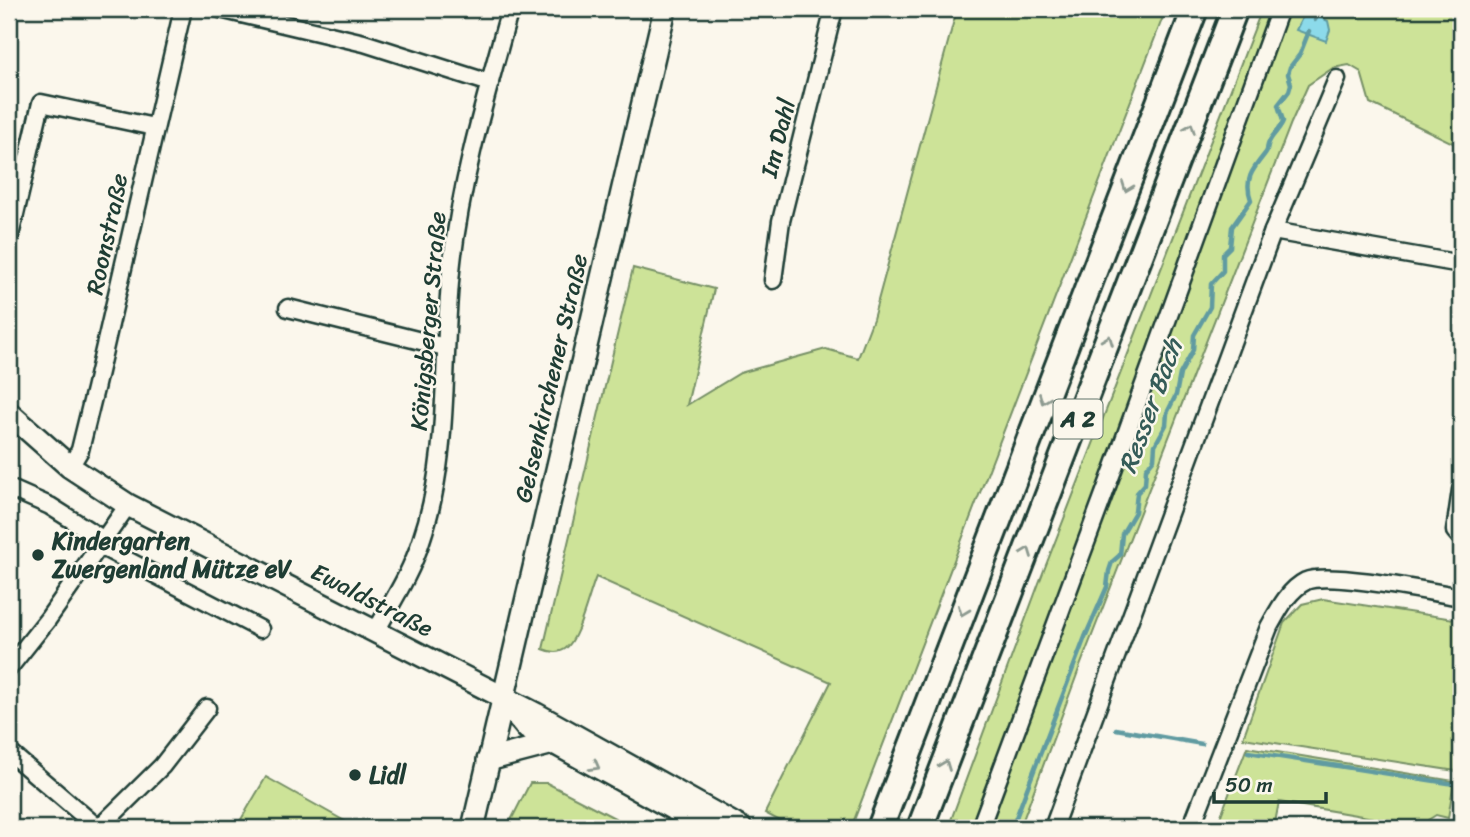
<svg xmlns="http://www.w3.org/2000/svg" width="1470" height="837" font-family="Sriracha,sans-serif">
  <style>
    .green { fill: #cde398; stroke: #769066; stroke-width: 2 }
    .water { fill: #8cdaea; stroke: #609ba1; stroke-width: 2 }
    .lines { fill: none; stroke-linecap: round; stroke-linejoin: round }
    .stream { stroke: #609ba1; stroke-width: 4.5 }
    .minor-casing { stroke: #1f3d34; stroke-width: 21 }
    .major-casing { stroke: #1f3d34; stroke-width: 26 }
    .highway-casing { stroke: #1f3d34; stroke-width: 30 }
    .minor { stroke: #fbf7ec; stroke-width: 16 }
    .major { stroke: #fbf7ec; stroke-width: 21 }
    .highway { stroke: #fbf7ec; stroke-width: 24 }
    .oneway { stroke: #8d9a90 }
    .poi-dot { fill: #1f3d34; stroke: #fbf7ec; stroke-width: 2.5 }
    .labels { text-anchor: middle; stroke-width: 5; stroke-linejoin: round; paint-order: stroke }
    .shield { fill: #fbf7ec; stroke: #61756b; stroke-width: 2 }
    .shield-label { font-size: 23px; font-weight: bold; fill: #1f3d34 }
    .street-label { font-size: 24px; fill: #1f3d34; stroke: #fbf7ec }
    .poi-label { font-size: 24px; font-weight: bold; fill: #1f3d34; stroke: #fbf7ec; text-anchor: start }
    .water-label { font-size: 26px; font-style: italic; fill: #355c58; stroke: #fbf7ec }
  </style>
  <rect width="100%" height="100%" fill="#fbf7ec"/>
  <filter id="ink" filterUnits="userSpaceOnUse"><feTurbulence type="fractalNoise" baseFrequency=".0143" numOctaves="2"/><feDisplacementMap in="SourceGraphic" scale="14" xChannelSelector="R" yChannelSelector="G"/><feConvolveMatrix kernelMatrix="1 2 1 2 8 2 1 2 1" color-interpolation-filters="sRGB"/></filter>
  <g filter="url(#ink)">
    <g class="green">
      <path d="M957,9H1166L851,828H793L765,813L831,682L596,577C589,593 579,640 565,649C558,654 550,652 543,649L633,268L714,289L687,405L740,373L826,349L858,358L873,319Z"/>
      <polygon points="1262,9 1461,9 1461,147 1370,103 1361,72 1349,65 1333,68 1308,85 1291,123 1079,669 1020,828 948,828 1039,583"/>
      <polygon points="1323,599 1461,620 1461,740 1456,771 1243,738 1284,623 1302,604"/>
      <polygon points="1247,747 1454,781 1448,818 1436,815 1428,820 1427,827 1279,802 1274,828 1222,828 1218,823"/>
      <polygon points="266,777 357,828 236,828"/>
      <polygon points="530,783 547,783 634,828 507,828"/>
    </g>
    <polygon class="water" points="1308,14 1314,14 1328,21 1330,30 1326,41 1296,30 1302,18"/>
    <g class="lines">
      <g class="stream">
        <polyline points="1315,20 1321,9"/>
        <polyline points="1116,729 1202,744"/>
        <polyline points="1248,752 1461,785"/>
        <path d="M1012,828L1085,637L1107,587L1109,571L1112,562L1120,555L1122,534L1135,512L1137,493L1145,484L1146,469L1154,459L1155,445L1166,425L1167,413L1176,395L1180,374L1193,350L1194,335L1210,307L1211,284L1223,271V254L1230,247L1232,227L1251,200C1244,180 1252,170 1264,155C1269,149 1266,151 1268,145C1270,136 1280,130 1283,121L1278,105L1289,91L1291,84L1288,74L1290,67L1300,54L1309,31"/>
      </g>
      <g class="minor-casing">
        <g id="minor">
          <polyline points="220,9 364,43 490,83"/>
          <polyline points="1273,231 1461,264"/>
          <polyline points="9,240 41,103 154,127"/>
          <polyline points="773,280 781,221 834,9"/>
          <polyline points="288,308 445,347"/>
          <polyline points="70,467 80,450 95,389 183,9"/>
          <polyline points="9,488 50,506 104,540"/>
          <polyline points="1461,490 1455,531 1461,538"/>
          <polyline points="100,546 260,629"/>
          <path d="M376,631C392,602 411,573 421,541C452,451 441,355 452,262C462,175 487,93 510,9"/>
          <polyline points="9,668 48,619 128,505"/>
          <polyline points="9,752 98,828"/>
          <polyline points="99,828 162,766 207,708"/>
          <polyline points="980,828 1113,470 1280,9"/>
          <polyline points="1053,828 1273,231 1337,79"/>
          <path d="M1191,828L1269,627C1278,611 1288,590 1306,581C1328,571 1432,592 1461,597"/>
        </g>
      </g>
      <g class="major-casing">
        <g id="major">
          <polyline points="9,413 70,467 128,505 536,714 741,828"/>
          <polyline points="505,702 527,728 708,828"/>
          <polyline points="488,760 553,743"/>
          <polyline points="473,828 665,9"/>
        </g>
      </g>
      <g class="highway-casing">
        <g id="highway">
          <polyline points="880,828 1195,9"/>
          <polyline points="920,828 1235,9"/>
        </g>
      </g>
      <use href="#minor" class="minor"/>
      <use href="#major" class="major"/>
      <use href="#highway" class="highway"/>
    </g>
    <defs><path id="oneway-chevron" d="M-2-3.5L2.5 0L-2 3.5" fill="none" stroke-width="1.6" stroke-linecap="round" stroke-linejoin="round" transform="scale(1.75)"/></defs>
    <g class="oneway">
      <use href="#oneway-chevron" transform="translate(1190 128) rotate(-69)"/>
      <use href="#oneway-chevron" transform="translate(1127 187) rotate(111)"/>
      <use href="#oneway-chevron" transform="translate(1108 340) rotate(-69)"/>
      <use href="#oneway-chevron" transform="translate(1044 399) rotate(111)"/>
      <use href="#oneway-chevron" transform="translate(1027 552) rotate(-69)"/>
      <use href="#oneway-chevron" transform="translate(963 611) rotate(111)"/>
      <use href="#oneway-chevron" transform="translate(945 765) rotate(-69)"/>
      <use href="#oneway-chevron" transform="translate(595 766) rotate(29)"/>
    </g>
  </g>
  <g class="poi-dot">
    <circle cx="38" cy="555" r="7"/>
    <circle cx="355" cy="775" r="7"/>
  </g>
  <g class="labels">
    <rect class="shield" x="1053.5" y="399.5" width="49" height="39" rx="5"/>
    <g class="shield-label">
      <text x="1078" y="427">A 2</text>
    </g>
    <g class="street-label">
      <text transform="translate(778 138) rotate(-76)" y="8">Im Dahl</text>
      <text transform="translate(107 234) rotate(-78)" y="8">Roonstraße</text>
      <text transform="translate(428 321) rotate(-85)" y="8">Königsberger Straße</text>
      <text transform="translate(551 378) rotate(-77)" y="8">Gelsenkirchener Straße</text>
      <text transform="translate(372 600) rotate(27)" y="8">Ewaldstraße</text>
    </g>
    <g class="poi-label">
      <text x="52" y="549">Kindergarten<tspan x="52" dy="28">Zwergenland Mütze eV</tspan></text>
      <text x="369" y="783">Lidl</text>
    </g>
    <g class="water-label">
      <text transform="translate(1150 406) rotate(-70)" y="9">Resser Bach</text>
    </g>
  </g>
  <rect width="1470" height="837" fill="none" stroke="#fbf7ec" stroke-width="35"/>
  <rect x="18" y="18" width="1435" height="802" fill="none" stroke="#1f3d34" stroke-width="2.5" filter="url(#ink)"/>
  <path d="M1214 792v10h112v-10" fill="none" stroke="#1f3d34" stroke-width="3.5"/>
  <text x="1225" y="792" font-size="21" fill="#1f3d34" stroke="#fbf7ec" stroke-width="5" paint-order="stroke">50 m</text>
</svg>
